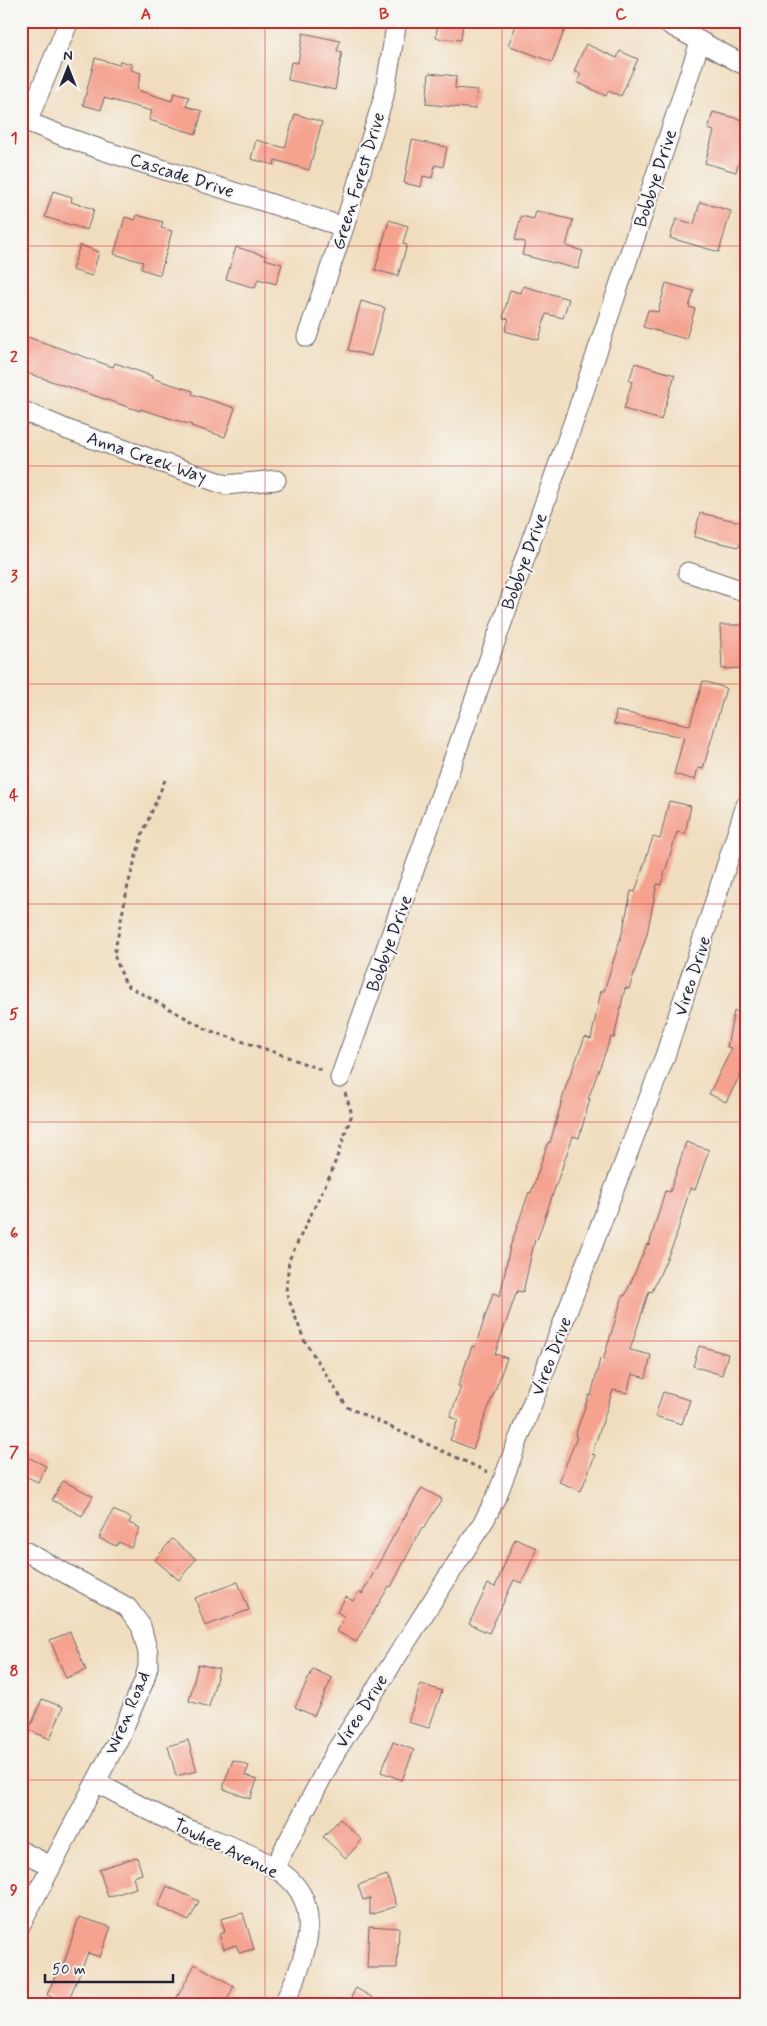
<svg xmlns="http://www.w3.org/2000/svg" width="767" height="2026" font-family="Mynerve,sans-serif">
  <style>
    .building { fill: #f5a28f }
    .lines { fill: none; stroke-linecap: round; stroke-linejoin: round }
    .minor-casing { stroke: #6a6368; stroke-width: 21 }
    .path { stroke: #6a6368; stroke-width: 3; stroke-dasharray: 4 4; stroke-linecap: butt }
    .minor { stroke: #fff; stroke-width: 19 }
    .grid { fill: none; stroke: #d62828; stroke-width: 1; stroke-opacity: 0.55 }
    .labels { text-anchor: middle; stroke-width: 4; stroke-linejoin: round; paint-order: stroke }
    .street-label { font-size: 18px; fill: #22223b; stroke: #f6f6f2 }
    .neatline { fill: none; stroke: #d62828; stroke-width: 2 }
    .grid-label { font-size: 16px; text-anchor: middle; font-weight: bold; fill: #d62828 }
  </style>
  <rect width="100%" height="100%" fill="#f6f6f2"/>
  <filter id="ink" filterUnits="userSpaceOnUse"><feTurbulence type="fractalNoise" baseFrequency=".02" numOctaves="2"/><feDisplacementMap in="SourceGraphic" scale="10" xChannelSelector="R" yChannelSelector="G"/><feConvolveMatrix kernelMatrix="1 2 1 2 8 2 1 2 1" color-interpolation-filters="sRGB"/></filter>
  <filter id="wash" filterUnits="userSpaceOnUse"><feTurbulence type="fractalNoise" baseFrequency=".0096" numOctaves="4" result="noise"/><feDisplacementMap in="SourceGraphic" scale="20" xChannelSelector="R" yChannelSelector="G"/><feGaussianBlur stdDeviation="1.12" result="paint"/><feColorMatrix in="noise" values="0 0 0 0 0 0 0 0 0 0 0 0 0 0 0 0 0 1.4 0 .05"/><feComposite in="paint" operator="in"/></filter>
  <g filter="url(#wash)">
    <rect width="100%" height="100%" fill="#f0ddbd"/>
    <g id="blocks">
      <g class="building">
        <polygon points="438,21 463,21 461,40 436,38"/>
        <polygon points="518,21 568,21 552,62 508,45"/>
        <polygon points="303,33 340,41 337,51 342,52 335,90 288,80 291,62 298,63"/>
        <polygon points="586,44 617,58 620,51 638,59 621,96 608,91 606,96 577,82 581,74 574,71"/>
        <polygon points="95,58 119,65 120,61 132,64 131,70 141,73 137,90 172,101 174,93 189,97 186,106 202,111 196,134 149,120 152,111 104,98 101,110 83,105"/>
        <polygon points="429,73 456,76 455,88 477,90 475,109 426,104"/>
        <polygon points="713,112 746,121 746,158 740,156 736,172 705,163 714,131 708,129"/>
        <polygon points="295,114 322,122 309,170 275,160 274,165 251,159 256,140 285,148"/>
        <polygon points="412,140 447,147 443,167 435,165 432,178 423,176 421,187 404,183"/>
        <polygon points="53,191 72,197 71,202 94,209 87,230 45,217"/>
        <polygon points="700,202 731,211 719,252 670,238 676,219 694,224"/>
        <polygon points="536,211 573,220 566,246 583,251 578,269 522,255 525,242 515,240 521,216 534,219"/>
        <polygon points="137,215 163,222 161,228 172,231 160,275 141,269 143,262 114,254 125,217 135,220"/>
        <polygon points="389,220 408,226 403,244 407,245 398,276 375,270"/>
        <polygon points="80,245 99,252 92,276 72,270"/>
        <polygon points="236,247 266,256 265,259 282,264 276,284 258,279 255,288 226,279"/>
        <polygon points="666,283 694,291 689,307 695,309 686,339 643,327 648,310 658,312"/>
        <polygon points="523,286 569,299 563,318 546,314 539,340 505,331 509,319 503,318 510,290 521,293"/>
        <polygon points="361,301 385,308 371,356 348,350"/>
        <polygon points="25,336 113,367 115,363 152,376 151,378 193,391 192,394 235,408 225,437 191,426 192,425 140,409 140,411 21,371 21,346"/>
        <polygon points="635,363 675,375 661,420 624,409 632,382 629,381"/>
        <polygon points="700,513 745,523 739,547 694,537"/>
        <polygon points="720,625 743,625 744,668 722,669"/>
        <polygon points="703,681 726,688 703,769 698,768 695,780 674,774 684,737 614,724 616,711 690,725"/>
        <polygon points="669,801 691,806 685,834 677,832 661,885 657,884 647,934 629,989 625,988 614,1038 611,1037 588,1099 590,1099 579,1138 573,1136 537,1240 535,1239 523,1292 517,1291 495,1354 507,1358 473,1449 450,1440 458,1420 450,1417 461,1387 458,1386 472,1346 475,1347 493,1293 500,1296 510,1247 529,1192 531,1193 548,1142 550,1143 566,1086 585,1037 591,1039 601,991 604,991 623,930 631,891 635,892 653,837 660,839"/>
        <polygon points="734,1011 746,1013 746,1064 726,1102 709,1094 732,1048 727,1047"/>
        <polygon points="686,1142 709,1150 695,1190 690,1188 675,1240 652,1292 649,1291 630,1350 651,1355 646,1378 632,1374 627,1393 613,1390 592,1454 595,1455 581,1491 559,1482 577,1437 575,1436 589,1395 591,1396 600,1359 603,1360 623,1295 625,1296 647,1244 649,1245 665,1191 670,1192"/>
        <polygon points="699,1346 728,1354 722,1375 693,1366"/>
        <polygon points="663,1392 690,1400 682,1424 655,1416"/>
        <polygon points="21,1454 46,1466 38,1482 21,1474"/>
        <polygon points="63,1481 93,1496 82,1516 52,1500"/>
        <polygon points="422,1488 442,1499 424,1528 422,1527 391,1587 389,1586 356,1642 336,1631 345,1617 337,1612 346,1597 353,1601 359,1592 362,1594 394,1535"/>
        <polygon points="113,1510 131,1518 129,1523 140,1528 131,1548 119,1542 116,1546 99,1538"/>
        <polygon points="172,1539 196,1559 179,1580 155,1560"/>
        <polygon points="515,1539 537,1548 522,1583 514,1580 489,1633 469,1624 488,1584 495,1587"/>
        <polygon points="238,1582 249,1610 205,1626 195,1598"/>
        <polygon points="70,1632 86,1670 66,1678 50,1640"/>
        <polygon points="198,1664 219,1669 209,1707 189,1701"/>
        <polygon points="313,1669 332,1678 314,1716 295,1707"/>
        <polygon points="421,1684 442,1691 429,1728 408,1722"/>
        <polygon points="42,1699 63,1707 50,1739 29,1730"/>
        <polygon points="188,1740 197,1771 176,1776 168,1746"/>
        <polygon points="393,1742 414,1750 402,1780 381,1772"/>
        <polygon points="233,1760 249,1766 245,1775 257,1780 250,1799 224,1789 224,1783"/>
        <polygon points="340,1819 362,1840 346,1858 323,1837"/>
        <polygon points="137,1857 142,1874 133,1877 136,1888 108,1897 99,1869"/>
        <polygon points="387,1875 397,1906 370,1915 370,1898 363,1900 358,1885"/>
        <polygon points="167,1886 199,1901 189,1921 158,1906"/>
        <polygon points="243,1913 254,1949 239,1953 236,1945 224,1949 219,1934 225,1932 221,1919"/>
        <polygon points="79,1917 111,1927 100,1957 88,1953 67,2004 47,1995 60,1965 63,1966"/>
        <polygon points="369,1926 399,1928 397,1968 367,1968"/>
        <polygon points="195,1964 234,1986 224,2005 173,2005"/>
        <polygon points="356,1988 385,2005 347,2005"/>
      </g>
    </g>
  </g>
  <g filter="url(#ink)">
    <use href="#blocks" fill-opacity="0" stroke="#6a6368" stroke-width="1"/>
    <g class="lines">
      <g class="minor-casing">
        <g id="minor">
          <polyline points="663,21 746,66"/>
          <polyline points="21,119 63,136 105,151 344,227"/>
          <polyline points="27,122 69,21"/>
          <polyline points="307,337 344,227 384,96 397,21"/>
          <polyline points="21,410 68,430 226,485 276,480"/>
          <polyline points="688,572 746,592"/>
          <polyline points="340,1078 577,412 700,42"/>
          <polyline points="21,1549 127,1607 141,1626 148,1653 148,1667 144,1681 120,1736 21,1924"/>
          <path d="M96,1782C129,1800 161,1818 195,1832C224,1844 256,1854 282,1873C328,1906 304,1964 283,2005"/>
          <polyline points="21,1851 51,1866"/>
          <polyline points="274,1868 336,1751 485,1519 498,1493 665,1056 746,805"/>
        </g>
      </g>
      <g class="path">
        <polyline points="165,780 142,835 128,885 114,955 126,985 208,1030 277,1053 324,1071"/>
        <polyline points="345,1093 352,1114 332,1171 289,1260 286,1292 304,1340 347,1407 488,1472"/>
      </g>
      <use href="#minor" class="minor"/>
    </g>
  </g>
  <path class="grid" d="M265,21V2005M502,21V2005M21,246H746M21,466H746M21,684H746M21,904H746M21,1122H746M21,1341H746M21,1560H746M21,1780H746"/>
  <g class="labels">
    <g class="street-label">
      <text transform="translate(182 175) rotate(18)" y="6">Cascade Drive</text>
      <text transform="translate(655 178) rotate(-72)" y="6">Bobbye Drive</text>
      <text transform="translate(358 181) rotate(-73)" y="6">Green Forest Drive</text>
      <text transform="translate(147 457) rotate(19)" y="6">Anna Creek Way</text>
      <text transform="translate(524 561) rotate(-70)" y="6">Bobbye Drive</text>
      <text transform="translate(389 943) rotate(-70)" y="6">Bobbye Drive</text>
      <text transform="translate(692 976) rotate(-72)" y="6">Vireo Drive</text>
      <text transform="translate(551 1356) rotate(-69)" y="6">Vireo Drive</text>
      <text transform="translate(361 1711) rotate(-58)" y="6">Vireo Drive</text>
      <text transform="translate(127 1713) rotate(-67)" y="6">Wren Road</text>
      <text transform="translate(226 1848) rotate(26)" y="6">Towhee Avenue</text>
    </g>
  </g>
  <rect width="767" height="2026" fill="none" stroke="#f6f6f2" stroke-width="55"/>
  <g transform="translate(68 68)" stroke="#f6f6f2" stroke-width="4" paint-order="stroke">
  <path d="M0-4L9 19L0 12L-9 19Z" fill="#22223b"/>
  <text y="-8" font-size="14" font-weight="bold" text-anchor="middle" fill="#22223b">N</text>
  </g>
  <path d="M45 1974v8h128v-8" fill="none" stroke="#22223b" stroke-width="2.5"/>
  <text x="52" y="1974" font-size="15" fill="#22223b" stroke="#f6f6f2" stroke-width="4" paint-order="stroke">50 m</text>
  <rect x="28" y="28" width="712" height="1970" class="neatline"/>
  <g class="grid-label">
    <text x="146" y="19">A</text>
    <text x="384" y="19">B</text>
    <text x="621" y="19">C</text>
    <text x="14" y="143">1</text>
    <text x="14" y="362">2</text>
    <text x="14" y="581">3</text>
    <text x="14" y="800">4</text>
    <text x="14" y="1019">5</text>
    <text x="14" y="1238">6</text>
    <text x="14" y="1457">7</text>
    <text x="14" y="1676">8</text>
    <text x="14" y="1895">9</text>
  </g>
</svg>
